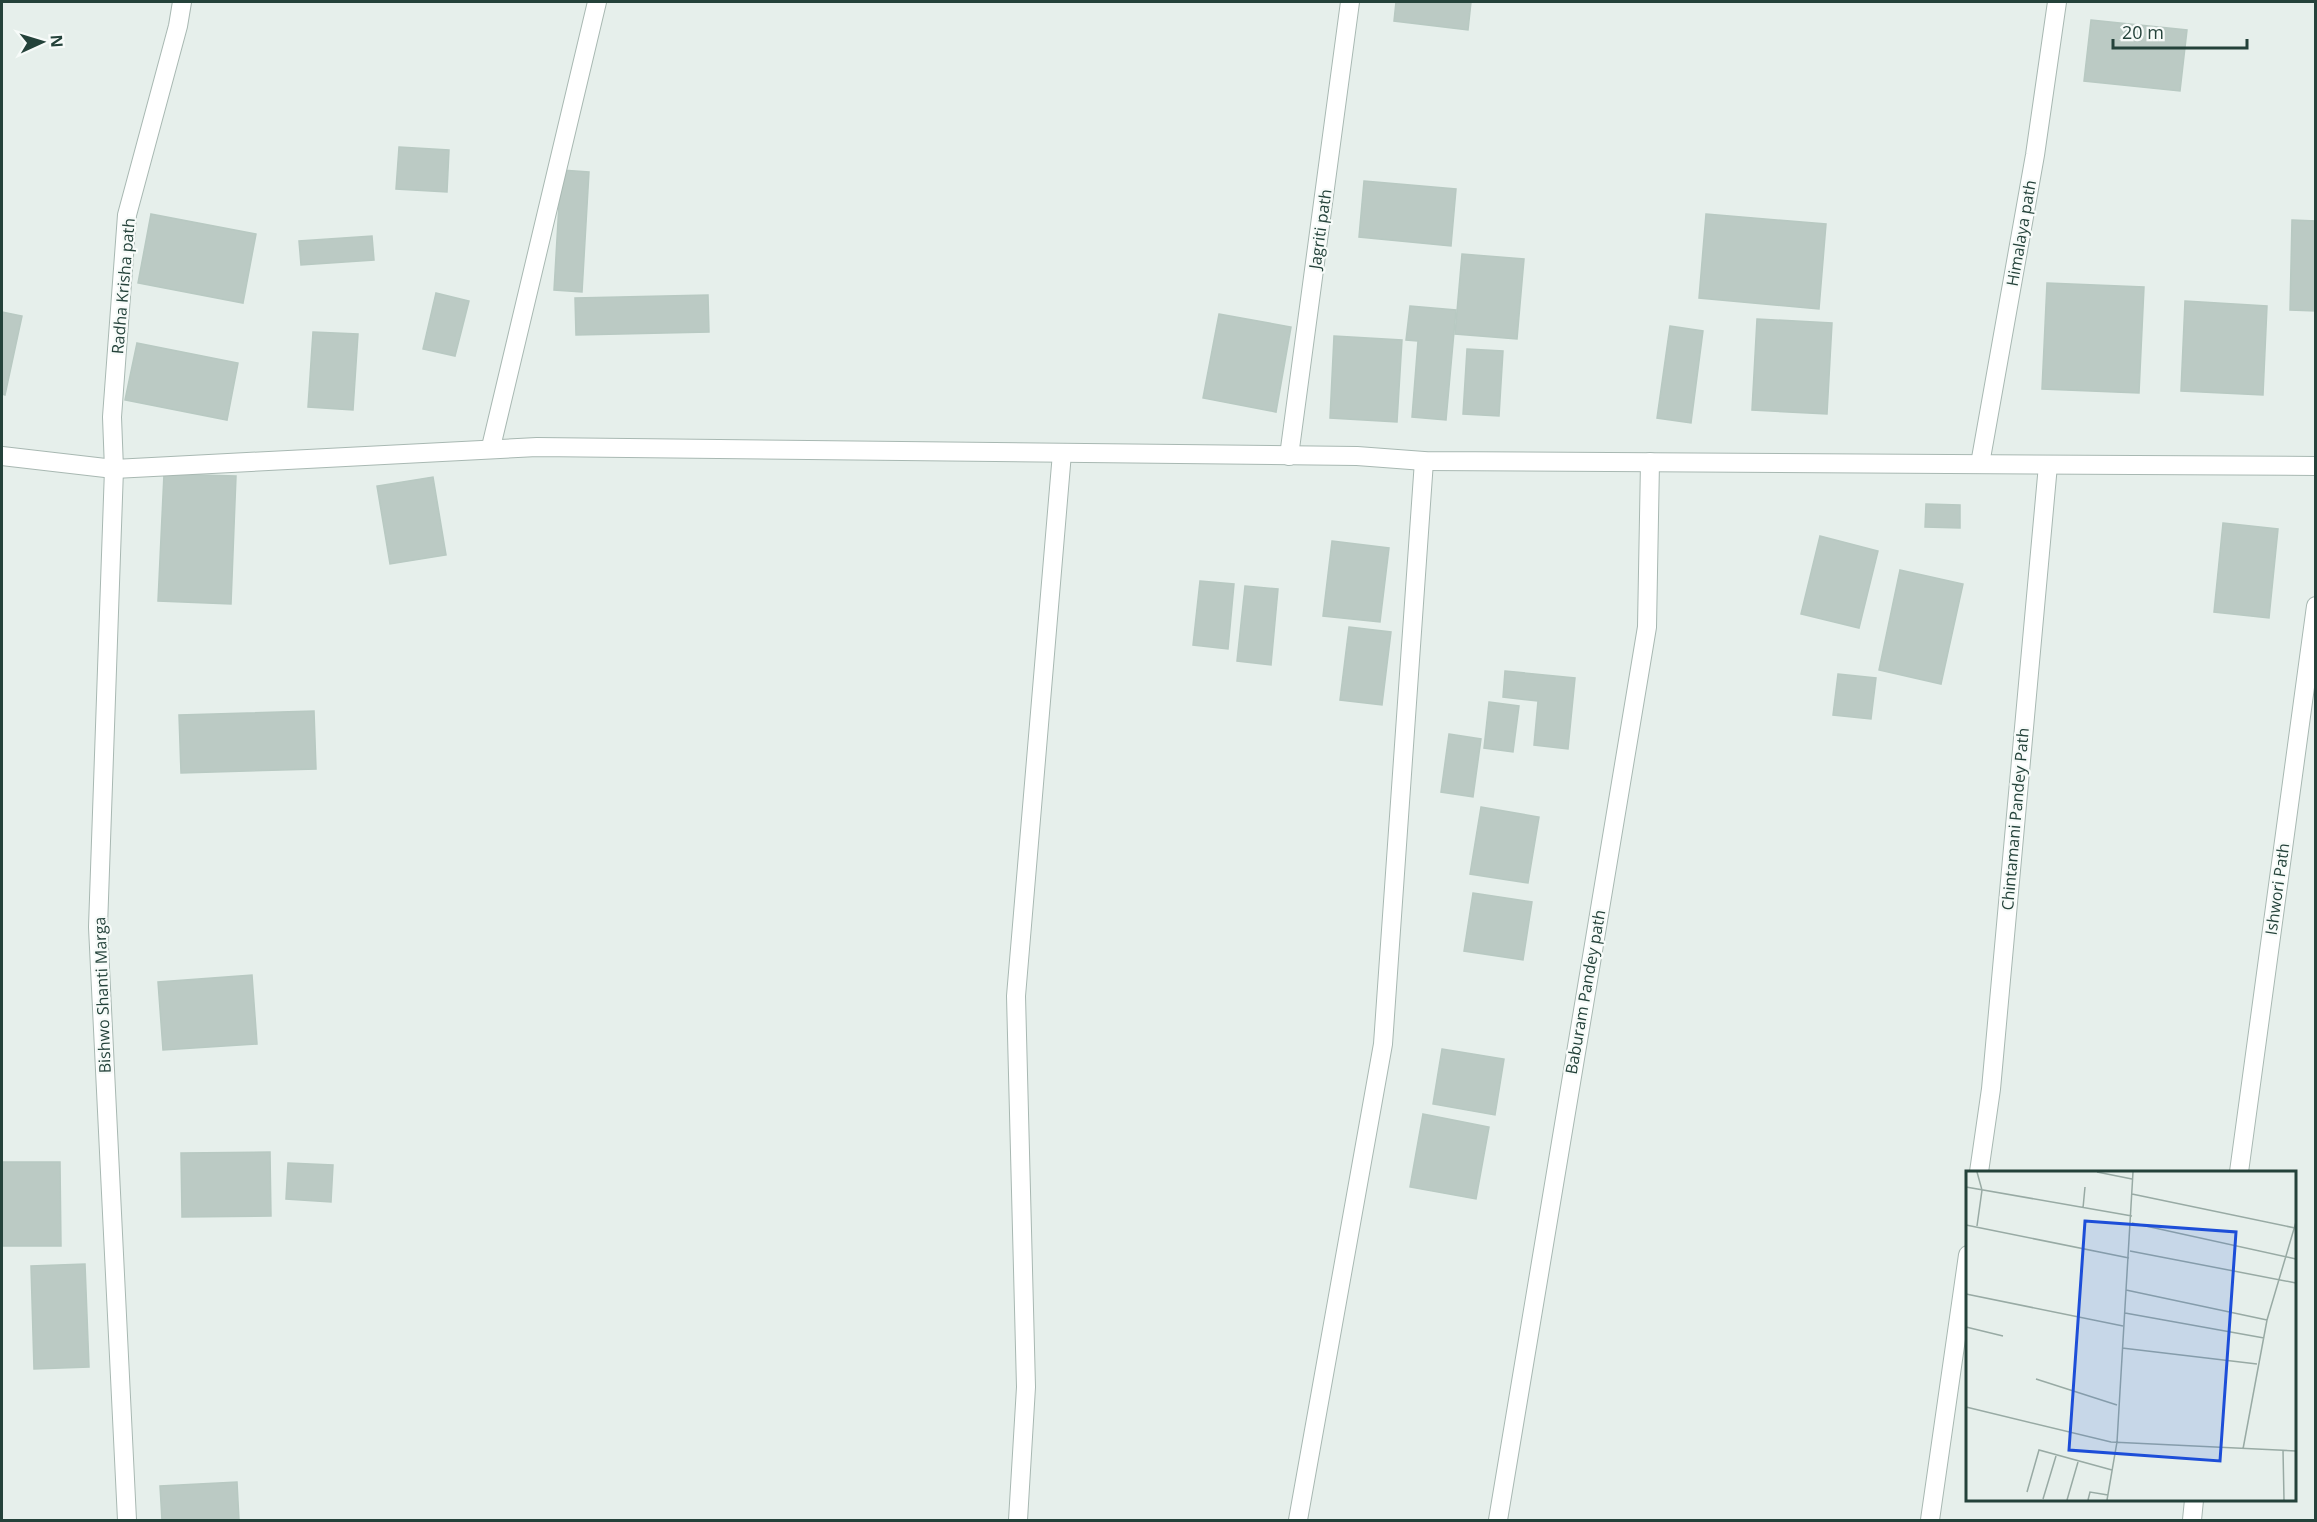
<svg xmlns="http://www.w3.org/2000/svg" width="2317" height="1522" font-family="'Open Sans',sans-serif">
  <style>
    .building { fill: #bbcac4; stroke: #b8c9c2; stroke-width: 1.5 }
    .lines { fill: none; stroke-linecap: round; stroke-linejoin: round }
    .minor-casing { stroke: #a8b8b2; stroke-width: 20 }
    .minor { stroke: #fff; stroke-width: 18 }
    .labels { text-anchor: middle; stroke-width: 4.5; stroke-linejoin: round; paint-order: stroke }
    .street-label { font-size: 16px; fill: #24423a; stroke: #f7fbf9 }
    .inset-road { fill: none; stroke: #98aaa4; stroke-width: 1.5 }
    .view { fill: #1d4ed8; fill-opacity: 0.15; stroke: #1d4ed8; stroke-width: 3 }
    .inset-edge { fill: none; stroke: #24423a; stroke-width: 3 }
  </style>
  <rect width="100%" height="100%" fill="#e6efeb"/>
  <g class="building">
    <polygon points="1396,2 1471,2 1468,30 1394,21"/>
    <polygon points="2091,20 2187,30 2180,91 2084,81"/>
    <polygon points="399,147 449,150 447,192 396,189"/>
    <polygon points="561,170 589,172 582,292 554,290"/>
    <polygon points="1364,181 1456,189 1451,246 1359,237"/>
    <polygon points="151,214 256,234 243,303 138,283"/>
    <polygon points="1706,214 1826,224 1819,309 1699,298"/>
    <polygon points="2292,220 2316,221 2316,311 2290,310"/>
    <polygon points="372,236 374,260 301,265 299,241"/>
    <polygon points="1462,254 1524,259 1517,339 1455,334"/>
    <polygon points="2047,283 2144,287 2139,393 2042,389"/>
    <polygon points="436,293 469,301 455,356 423,349"/>
    <polygon points="708,295 709,332 576,335 575,298"/>
    <polygon points="2185,301 2267,306 2263,395 2181,391"/>
    <polygon points="1410,306 1456,310 1446,420 1412,417 1418,341 1406,340"/>
    <polygon points="2,312 22,316 5,395 2,394"/>
    <polygon points="1219,314 1291,327 1276,412 1203,398"/>
    <polygon points="1757,319 1832,323 1827,414 1752,410"/>
    <polygon points="1670,326 1703,331 1691,423 1657,418"/>
    <polygon points="313,332 358,334 353,410 308,407"/>
    <polygon points="1334,336 1402,340 1397,422 1330,418"/>
    <polygon points="137,343 238,363 227,420 125,400"/>
    <polygon points="1467,349 1503,351 1499,416 1463,414"/>
    <polygon points="164,474 236,476 231,604 158,601"/>
    <polygon points="433,477 446,555 390,564 377,486"/>
    <polygon points="1926,504 1960,505 1960,528 1925,527"/>
    <polygon points="2223,523 2278,529 2269,618 2214,612"/>
    <polygon points="1820,536 1878,551 1859,628 1801,614"/>
    <polygon points="1332,541 1389,548 1380,622 1323,616"/>
    <polygon points="1900,570 1963,584 1941,684 1879,670"/>
    <polygon points="1200,581 1234,584 1228,649 1193,645"/>
    <polygon points="1245,586 1278,589 1271,665 1237,661"/>
    <polygon points="1349,627 1391,632 1382,705 1340,700"/>
    <polygon points="1505,671 1575,678 1568,749 1534,745 1538,701 1503,697"/>
    <polygon points="1838,674 1876,678 1871,719 1833,715"/>
    <polygon points="1489,702 1519,706 1513,752 1484,748"/>
    <polygon points="314,711 316,769 181,773 179,715"/>
    <polygon points="1449,734 1481,739 1473,797 1441,792"/>
    <polygon points="1481,807 1539,817 1528,883 1470,874"/>
    <polygon points="1473,893 1532,902 1523,960 1464,951"/>
    <polygon points="252,975 257,1044 163,1050 158,982"/>
    <polygon points="1442,1049 1504,1059 1495,1115 1433,1104"/>
    <polygon points="1423,1114 1489,1127 1476,1199 1410,1187"/>
    <polygon points="270,1152 271,1216 182,1217 181,1153"/>
    <polygon points="2,1162 60,1162 61,1246 2,1246"/>
    <polygon points="288,1163 333,1165 331,1202 286,1199"/>
    <polygon points="85,1264 89,1367 34,1369 31,1266"/>
    <polygon points="237,1482 239,1520 162,1520 160,1486"/>
  </g>
  <g class="lines">
    <g class="minor-casing">
      <g id="minor">
        <polyline points="491,447 597,2"/>
        <polyline points="2,456 114,469 537,447 1357,456 1424,461 2316,466"/>
        <polyline points="1289,456 1350,2"/>
        <polyline points="1980,464 2035,155 2057,2"/>
        <polyline points="1979,1172 1991,1089 2048,465"/>
        <polyline points="2239,1172 2316,606"/>
        <polyline points="127,1520 98,927 114,469 112,417 127,215 178,26 182,2"/>
        <polyline points="1018,1520 1026,1387 1016,996 1062,453"/>
        <polyline points="1298,1520 1383,1044 1424,461"/>
        <polyline points="1498,1520 1647,627 1650,462"/>
        <polyline points="1930,1520 1968,1255"/>
        <polyline points="2192,1520 2194,1500"/>
      </g>
    </g>
    <use href="#minor" class="minor"/>
  </g>
  <g class="labels">
    <g class="street-label">
      <text transform="translate(1320 229) rotate(-82)" y="6">Jagriti path</text>
      <text transform="translate(2021 233) rotate(-80)" y="6">Himalaya path</text>
      <text transform="translate(123 286) rotate(-85)" y="6">Radha Krisha path</text>
      <text transform="translate(2015 819) rotate(-85)" y="6">Chintamani Pandey Path</text>
      <text transform="translate(2277 889) rotate(-82)" y="6">Ishwori Path</text>
      <text transform="translate(1585 992) rotate(-80)" y="6">Baburam Pandey path</text>
      <text transform="translate(102 995) rotate(-92)" y="6">Bishwo Shanti Marga</text>
    </g>
  </g>
  <g transform="translate(1966 1171)">
    <rect width="330" height="330" fill="#e6efeb"/>
    <path class="inset-road" d="M131,1L166,8M0,16L166,45M166,23L329,57M117,37L119,16M166,52L330,88M0,54L163,87M11,55L16,19L11,1M164,80L330,112M160,119L301,149M0,123L157,155M159,142L298,167M0,156L37,165M156,177L291,193M70,208L151,234M0,236L145,271L330,280M277,278L301,149L330,51M317,279L318,329M61,321L73,279L146,299M77,328L90,285M101,329L112,291M122,329L124,321L142,324M141,329L151,271L167,1"/>
    <path class="view" d="M119,50L270,61L254,290L103,279Z"/>
    <rect width="330" height="330" class="inset-edge"/>
  </g>
  <rect width="2317" height="1522" fill="none" stroke="#24423a" stroke-width="6"/>
  <g transform="translate(42 42) rotate(86)" stroke="#f7fbf9" stroke-width="4.5" paint-order="stroke">
  <path d="M0-4.5L10 22L0 15L-10 22Z" fill="#24423a"/>
  <text y="-9" font-size="16" font-weight="bold" text-anchor="middle" fill="#24423a">N</text>
  </g>
  <path d="M2113 39v9h134v-9" fill="none" stroke="#24423a" stroke-width="3"/>
  <text x="2122" y="39" font-size="18" fill="#24423a" stroke="#f7fbf9" stroke-width="4.5" paint-order="stroke">20 m</text>
</svg>
